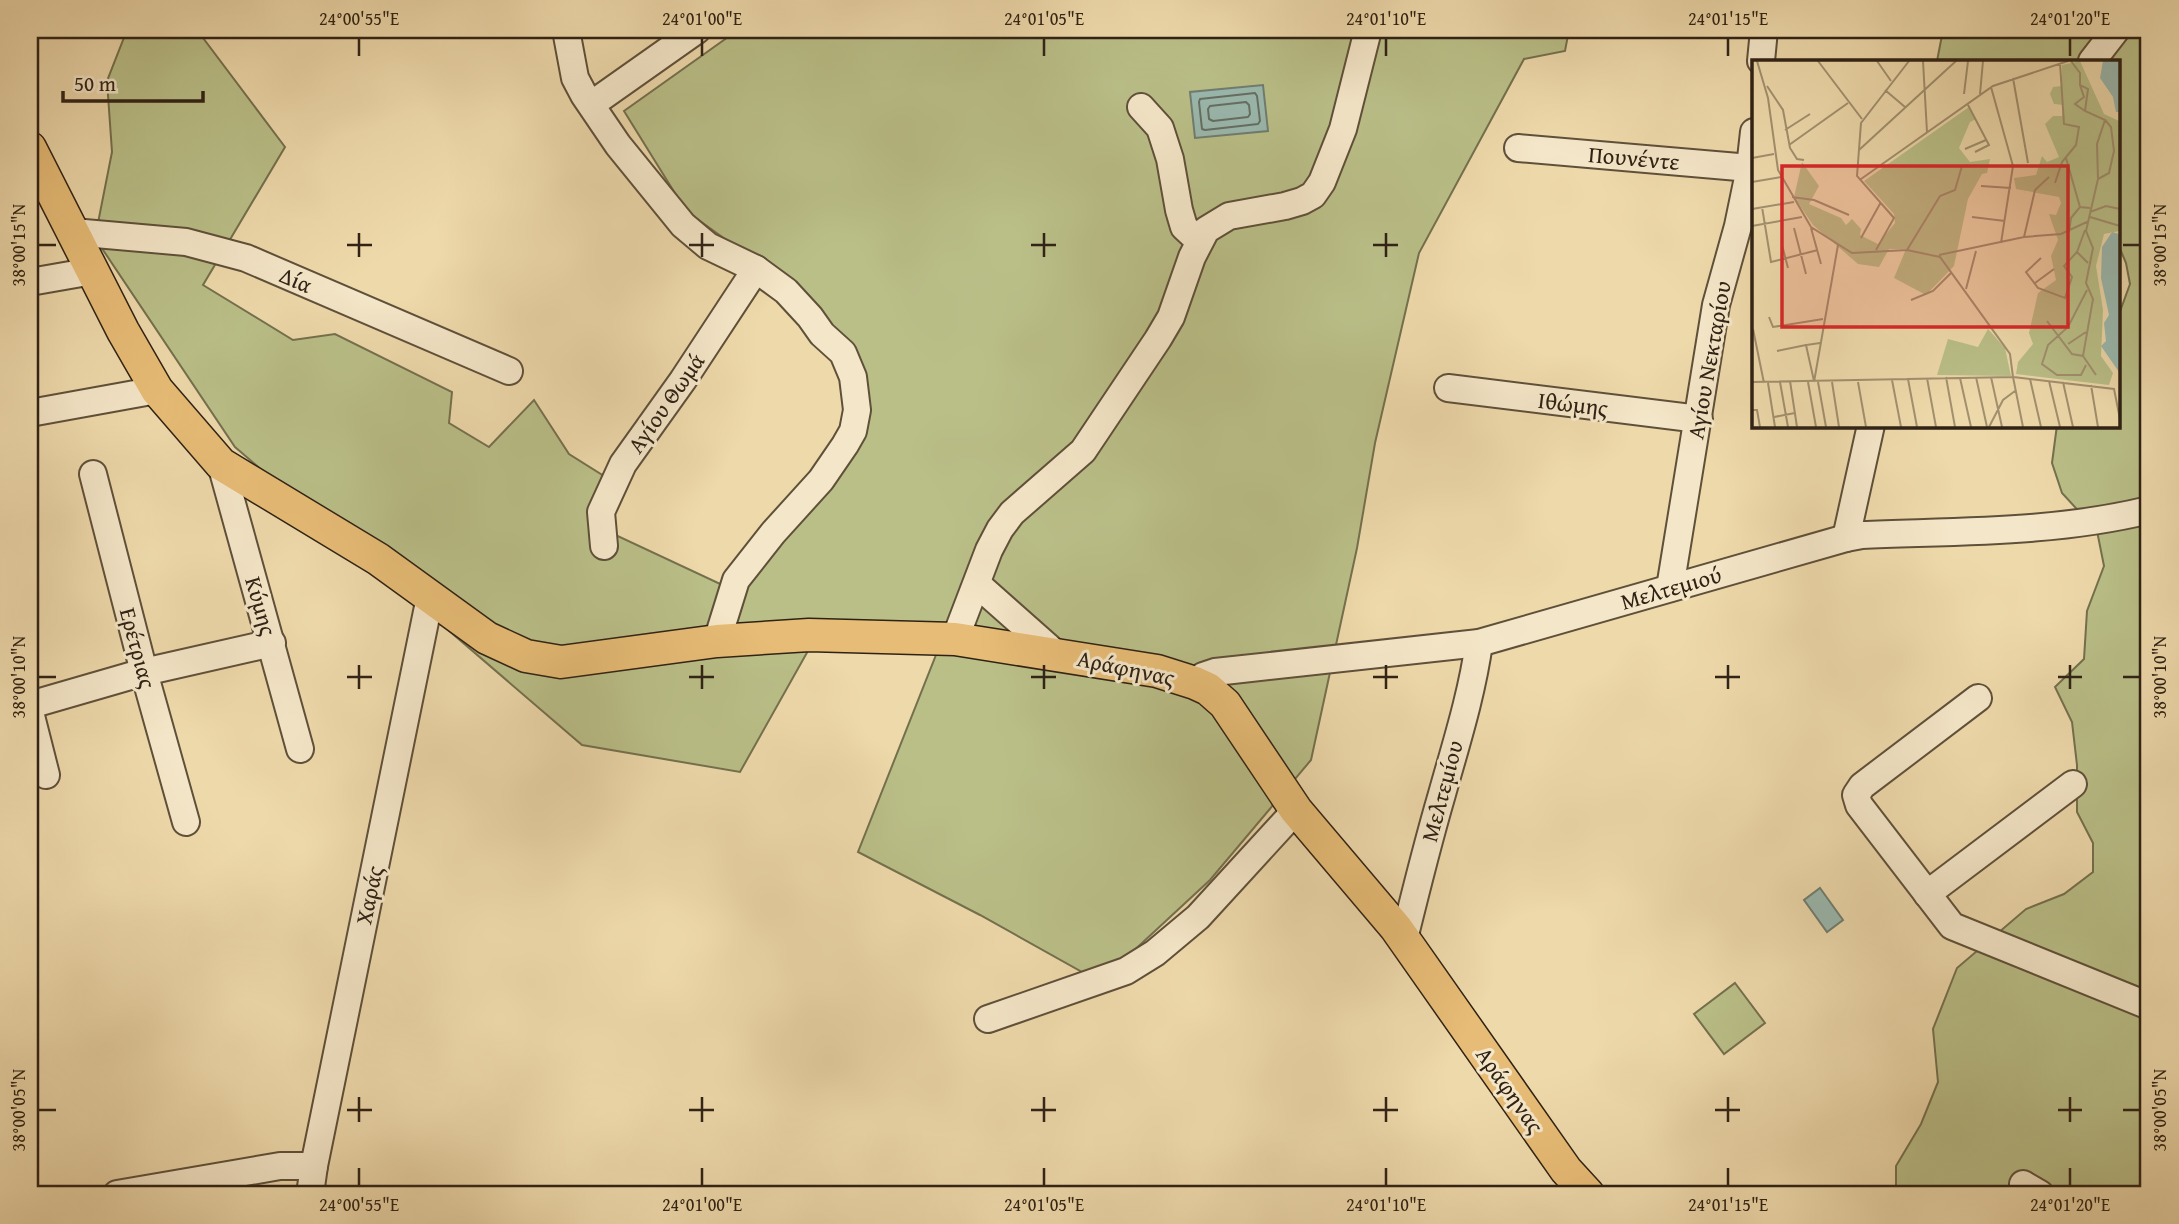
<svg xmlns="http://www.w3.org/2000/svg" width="2179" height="1224" font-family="'Gentium Book Plus',serif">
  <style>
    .green { fill: #babf88; stroke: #74704e; stroke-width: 2 }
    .water { fill: #9ab9af; stroke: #6f7d71; stroke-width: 2 }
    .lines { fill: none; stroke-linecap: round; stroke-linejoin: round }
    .shore { stroke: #646e62; stroke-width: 2 }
    .minor-casing { stroke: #5f503a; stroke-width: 30 }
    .major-casing { stroke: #2f2215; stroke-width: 35 }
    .minor { stroke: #f4e6c8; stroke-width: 26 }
    .major { stroke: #e7bc76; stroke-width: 32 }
    .ticks { fill: none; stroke: #2f2215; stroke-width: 2.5 }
    .labels { text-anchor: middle; stroke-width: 6; stroke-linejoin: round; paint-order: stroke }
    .street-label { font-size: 23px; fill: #2f2215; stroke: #f4e6c8 }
    .inset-road { fill: none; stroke: #a2906f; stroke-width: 2 }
    .view { fill: #d62828; fill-opacity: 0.15; stroke: #d62828; stroke-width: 3.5 }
    .inset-edge { fill: none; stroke: #2f2215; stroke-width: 3.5 }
    .neatline { fill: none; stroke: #2f2215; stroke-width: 2.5 }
    .ticks-label { font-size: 18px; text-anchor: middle; fill: #2f2215 }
  </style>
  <rect width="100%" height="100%" fill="#eed9ab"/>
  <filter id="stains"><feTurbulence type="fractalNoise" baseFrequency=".00286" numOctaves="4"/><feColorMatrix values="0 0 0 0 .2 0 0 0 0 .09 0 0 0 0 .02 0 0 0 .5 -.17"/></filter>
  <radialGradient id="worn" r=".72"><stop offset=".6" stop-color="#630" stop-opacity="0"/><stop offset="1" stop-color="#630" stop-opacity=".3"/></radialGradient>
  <g class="green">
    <polygon points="127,30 197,30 285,147 203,285 293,340 335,334 452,392 449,423 489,447 534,400 569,454 607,478 594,525 733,590 864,429 854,363 785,282 686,211 624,111 738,30 1569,30 1565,51 1524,59 1419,253 1375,443 1357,548 1311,760 1210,880 1100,982 980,915 858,852 947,627 818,633 740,772 582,745 235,447 95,238 112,152 107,81"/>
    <polygon points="1943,30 2149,30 2149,1194 1896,1194 1896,1166 1921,1124 1938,1082 1933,1029 1957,968 2026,909 2064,894 2093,872 2093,843 2077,812 2077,765 2072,722 2055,687 2084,659 2087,611 2104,566 2097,531 2062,493 2052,463 2057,425 2118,425 2118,317 2130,284 2126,263 2118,244 2118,61 1937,61"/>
    <polygon points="1735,983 1765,1023 1724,1054 1694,1014"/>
  </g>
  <g class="water">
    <polygon points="1263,85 1268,131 1195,138 1190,92"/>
    <polygon points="1820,888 1843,920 1827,932 1804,900"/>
  </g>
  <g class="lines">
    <g class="shore">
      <polygon points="1255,93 1257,96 1260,121 1258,124 1205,130 1202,129 1199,102 1200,99"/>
      <polygon points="1246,102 1249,105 1250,114 1248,117 1213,121 1209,119 1208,109 1210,106"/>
    </g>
    <g class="minor-casing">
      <g id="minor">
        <polyline points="566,30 575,78 584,95 618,145 683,225 708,246 756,269 786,291 810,317 822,334 843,353 853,377 857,410 853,431 845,445 821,480 773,533 736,580 717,641"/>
        <polyline points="1761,61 1764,30"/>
        <polyline points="2092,61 2116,30"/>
        <polyline points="602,97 697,30"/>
        <polyline points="1141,107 1160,128 1170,159 1179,210 1184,227 1199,241"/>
        <polyline points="1518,148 1750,168"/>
        <polyline points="73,232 186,242 246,258 509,371"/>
        <polyline points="30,282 93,271"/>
        <polyline points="1448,388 1699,419"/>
        <polyline points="30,413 157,390"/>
        <polyline points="221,464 300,749"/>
        <polyline points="93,474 144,672 186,822"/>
        <polyline points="1846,538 1871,425"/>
        <polyline points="604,546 601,512 623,464 683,380 756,269"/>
        <polyline points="977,584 1056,654"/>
        <polyline points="1670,588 1716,305 1738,226 1750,168 1754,132"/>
        <polyline points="955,639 989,550 1000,529 1012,513 1083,451 1158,339 1171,317 1192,257 1206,230 1229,216 1285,206 1302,201 1313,195 1322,182 1343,129 1368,30"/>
        <path d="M1195,683L1203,676L1215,672L1479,643L1846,538L1862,535C1958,531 2055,533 2149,510"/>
        <polyline points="1978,698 1862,786 1856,795 1859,805 1952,926 2149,1006"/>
        <polyline points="30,705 144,672 272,643"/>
        <polyline points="30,712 46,775"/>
        <polyline points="1927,894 2073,784"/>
        <path d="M1404,939C1416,890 1428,842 1442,794C1456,744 1472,694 1479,643"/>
        <polyline points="988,1019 1126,971 1155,953 1198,917 1296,810"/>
        <polyline points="2023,1184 2040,1194"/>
        <polyline points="117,1194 280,1166 314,1166"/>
        <polyline points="310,1194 314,1166 430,597"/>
      </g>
    </g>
    <g class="major-casing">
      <polyline id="major" points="30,148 123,331 157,390 221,464 378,559 487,638 526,656 561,662 717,641 809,635 955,639 1157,671 1195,683 1208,689 1225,704 1296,810 1396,928 1566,1170 1588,1194"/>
    </g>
    <use href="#minor" class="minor"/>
    <use href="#major" class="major"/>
  </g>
  <path class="ticks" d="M359,38V56M702,38V56M1044,38V56M1386,38V56M1728,38V56M2070,38V56M359,233V257M702,233V257M1044,233V257M1386,233V257M38,245H56M347,245H372M689,245H714M1031,245H1056M1373,245H1398M2123,245H2140M359,665V689M702,665V689M1044,665V689M1386,665V689M1728,665V689M2070,665V689M38,677H56M347,677H372M689,677H714M1031,677H1056M1373,677H1398M1715,677H1740M2058,677H2082M2123,677H2140M359,1097V1122M702,1097V1122M1044,1097V1122M1386,1097V1122M1728,1097V1122M2070,1097V1122M38,1110H56M347,1110H372M689,1110H714M1031,1110H1056M1373,1110H1398M1715,1110H1740M2058,1110H2082M2123,1110H2140M359,1168V1186M702,1168V1186M1044,1168V1186M1386,1168V1186M1728,1168V1186M2070,1168V1186"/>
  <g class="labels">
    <g class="street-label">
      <text transform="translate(1634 158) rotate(5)" y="8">Πουνέντε</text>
      <text transform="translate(296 280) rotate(23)" y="8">Δία</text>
      <text transform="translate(1709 360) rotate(-80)" y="8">Αγίου Νεκταρίου</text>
      <text transform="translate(666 403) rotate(-55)" y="8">Αγίου Θωμά</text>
      <text transform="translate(1573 404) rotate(7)" y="8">Ιθώμης</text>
      <text transform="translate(1671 588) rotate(-16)" y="8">Μελτεμιού</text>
      <text transform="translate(261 606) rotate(74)" y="8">Κύμης</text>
      <text transform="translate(138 648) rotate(75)" y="8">Ερέτριας</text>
      <text transform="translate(1126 668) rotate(12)" y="8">Αράφηνας</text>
      <text transform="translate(1442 791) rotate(-75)" y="8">Μελτεμίου</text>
      <text transform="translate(369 895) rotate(-78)" y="8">Χαράς</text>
      <text transform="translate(1510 1090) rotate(55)" y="8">Αράφηνας</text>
    </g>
  </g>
  <g transform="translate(1752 60)">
    <rect width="368" height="368" fill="#eed9ab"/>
    <path d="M328,1L352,54L367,61V171L352,174L344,206L351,250L349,296L361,313L357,325L264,314L266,302L281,284L277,273L286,233L304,220L299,196L306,180L297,154L304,155L309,143L307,137L264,129L262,118L284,115L290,96L295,102L307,97L293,64L301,56H310L312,45L302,44L298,34L301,27L310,26V5ZM217,47L224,59L218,62L207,88L218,102L238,99L235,113L230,114L216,139L202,206L174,235L142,218L154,189H137L127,207L106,204L61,165L42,137L50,102L67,126L57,144L89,158L94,165L100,159L109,169L108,175L126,184L143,163L142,154L112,121ZM236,269L253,288L259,316L185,315L196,279L226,287Z" fill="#babf88"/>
    <path d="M351,1H367V52H364L361,37L348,18ZM360,172L367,174V312L349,286L354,281L352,263L357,255L349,218L350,187Z" fill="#9ab9af"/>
    <path class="inset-road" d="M5,1L16,38L26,110L59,167L100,193L155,190L188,197L258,294L261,317L156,319L165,367M66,1L110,59M125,1L139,21M171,1L175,72M319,1L328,13V25L336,29L333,51L353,60L345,84L346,119L334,171L341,188L334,223L341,239L331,296M261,18L276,103M328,25L332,37L323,44L333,51M15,26L31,50L38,88L45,99L52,100M239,27L261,106L249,183M133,30L153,47M212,34L216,1M228,34L231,1M216,45L237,85L223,92M33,70L58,54M37,85L96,43M213,89L234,80M107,90L204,1M0,98L22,94M314,98L328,147L338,148M109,119L241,26L316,1M346,119L357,113L362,91L359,67L353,60M0,122L29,117M303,123L310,102L324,85L327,67L312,64L308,3M229,126L259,128M40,137L62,140L97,155M10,147L19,202L66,190M0,149L42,142M338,152L354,146L368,149M220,157L253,161M338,157L368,166M0,166L50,157M42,168L54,214M59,168L69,204M333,170L325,192L336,203M317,172L319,158L328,147M272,177L283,130L297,117M109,178L129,142M30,185L36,208M124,190L142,158L105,116L109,63L157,1M155,190L188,136L203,130L210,106M187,195L272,177L309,174L337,161M289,198L274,212L286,228L313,238L320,217L312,206L325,192M283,223L302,209M214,229L224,191M159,240L181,231L199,213M17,257L21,267L71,259M295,261L320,294L331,296L344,315M1,269L12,323M316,284L334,272M25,291L54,285M334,305L329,315H305L290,304L296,285L316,267L335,230M194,317L203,367M224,317L235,367M239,317L250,367M175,318L184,367M208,318L219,367M278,319L289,367M140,320L149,367M38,321L45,367M62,321L54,285L68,283M297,321L308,367M0,322L156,319M28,322L36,367M56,322L64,367M62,322L86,185M66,322L74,367M80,322L87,367M106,322L114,367M311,322L321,367M16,323L23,367M339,325L346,367M0,350H5L8,367M22,357L43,353M237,367L251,340L263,331M271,367L261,317L362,329L368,359"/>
    <path class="view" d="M30,106H316V267H30Z"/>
    <rect width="368" height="368" class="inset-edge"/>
  </g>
  <rect width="2179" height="1224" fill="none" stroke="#eed9ab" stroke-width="77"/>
  <path d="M63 91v10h140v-10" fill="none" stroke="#2f2215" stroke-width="3.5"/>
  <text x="74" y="91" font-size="21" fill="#2f2215" stroke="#f4e6c8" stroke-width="5" paint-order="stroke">50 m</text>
  <rect x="38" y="38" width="2102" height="1148" class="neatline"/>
  <g class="ticks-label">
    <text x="359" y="25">24°00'55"E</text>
    <text x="702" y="25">24°01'00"E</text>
    <text x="1044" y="25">24°01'05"E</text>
    <text x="1386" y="25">24°01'10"E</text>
    <text x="1728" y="25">24°01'15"E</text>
    <text x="2070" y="25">24°01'20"E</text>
    <text transform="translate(19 245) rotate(-90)" y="6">38°00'15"N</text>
    <text transform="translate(2160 245) rotate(-90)" y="6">38°00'15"N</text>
    <text transform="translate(19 677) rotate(-90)" y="6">38°00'10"N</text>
    <text transform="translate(2160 677) rotate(-90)" y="6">38°00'10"N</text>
    <text transform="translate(19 1110) rotate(-90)" y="6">38°00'05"N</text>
    <text transform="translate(2160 1110) rotate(-90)" y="6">38°00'05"N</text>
    <text x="359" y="1211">24°00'55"E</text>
    <text x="702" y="1211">24°01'00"E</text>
    <text x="1044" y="1211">24°01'05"E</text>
    <text x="1386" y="1211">24°01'10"E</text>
    <text x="1728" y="1211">24°01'15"E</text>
    <text x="2070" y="1211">24°01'20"E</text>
  </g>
  <rect width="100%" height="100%" filter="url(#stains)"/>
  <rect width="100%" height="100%" fill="url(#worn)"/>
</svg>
